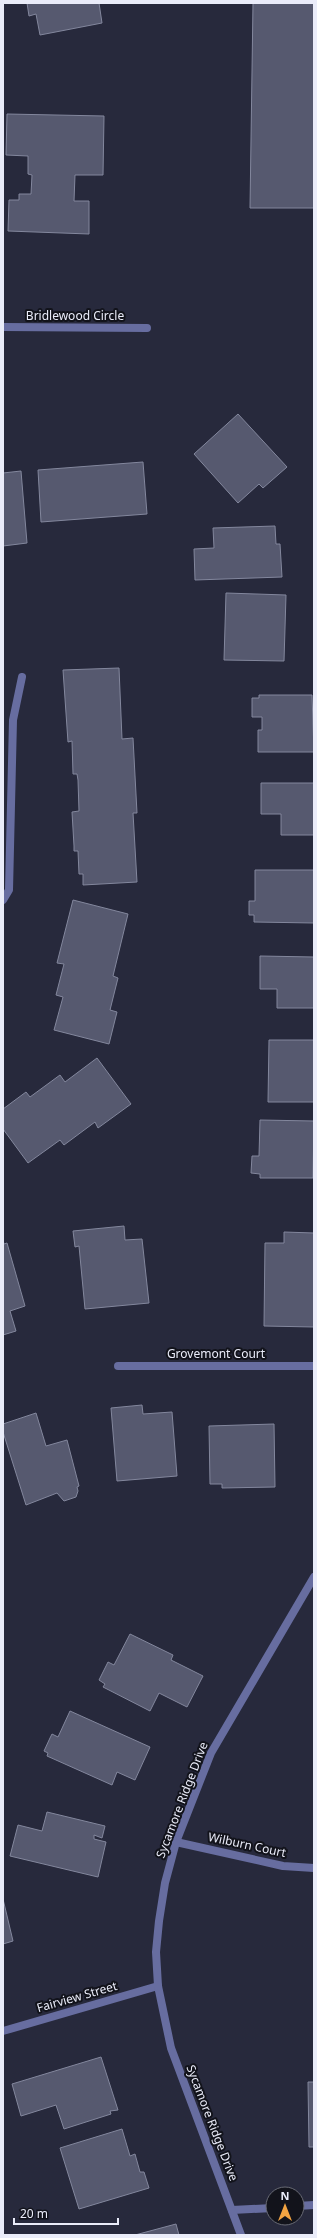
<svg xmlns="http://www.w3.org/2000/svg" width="317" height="2238" font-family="'Noto Sans',sans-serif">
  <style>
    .building { fill: #56596f; stroke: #83879d }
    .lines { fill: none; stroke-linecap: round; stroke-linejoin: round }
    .street { stroke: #676da0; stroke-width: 8 }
    .labels { text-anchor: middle; stroke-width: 4; stroke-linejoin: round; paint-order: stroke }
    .street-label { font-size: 12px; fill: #eaecf9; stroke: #12131b }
  </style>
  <rect width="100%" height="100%" fill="#27293c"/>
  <g class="building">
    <polygon points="27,3 99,3 102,23 40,35 36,14 29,16"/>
    <polygon points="253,3 314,3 314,208 250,208"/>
    <polygon points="7,114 104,116 103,175 75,175 74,201 89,201 89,234 8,231 9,200 19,200 19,194 31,194 32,175 28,174 28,156 6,155"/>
    <polygon points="238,414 287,467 263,488 259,484 238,503 194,454"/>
    <polygon points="143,462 147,514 41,522 38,470"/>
    <polygon points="21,471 27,543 3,546 3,473"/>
    <polygon points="275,526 276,544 280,544 282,577 195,580 194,549 214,548 213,528"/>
    <polygon points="226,593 286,595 284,661 224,660"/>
    <polygon points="119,668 122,739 133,738 137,813 133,813 137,882 83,885 83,874 79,874 78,851 74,851 74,846 72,812 79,811 78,780 77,774 73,774 72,741 68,742 63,670"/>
    <polygon points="259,695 312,695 314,752 258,752 258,730 262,730 262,717 252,717 252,698 259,698"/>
    <polygon points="261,783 314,783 314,835 281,835 281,814 261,814"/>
    <polygon points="255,870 314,870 314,923 254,922 254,915 249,915 249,901 255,901"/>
    <polygon points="73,900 128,914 113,976 118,978 110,1010 117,1012 109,1044 54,1030 63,997 56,995 64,964 57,963"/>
    <polygon points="260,956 314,957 314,1008 277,1008 277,989 260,989"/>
    <polygon points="269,1040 314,1040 314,1102 268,1102"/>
    <polygon points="97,1058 131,1104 98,1128 95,1122 64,1145 60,1140 28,1163 3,1129 3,1109 26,1092 30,1097 60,1075 65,1082"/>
    <polygon points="260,1120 314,1121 313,1178 260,1178 260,1174 251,1173 252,1156 259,1156"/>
    <polygon points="124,1226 125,1240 142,1239 149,1303 85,1309 79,1246 75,1247 73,1231"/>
    <polygon points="284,1232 314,1233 314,1327 264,1326 265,1243 284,1243"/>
    <polygon points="3,1240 4,1244 7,1243 25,1306 10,1311 16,1331 3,1335"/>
    <polygon points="142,1405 143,1414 172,1412 177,1476 117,1481 111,1408"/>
    <polygon points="36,1413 46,1446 67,1440 79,1486 77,1487 78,1491 76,1497 64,1501 57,1493 26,1505 3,1432 3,1424"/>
    <polygon points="274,1424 275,1487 222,1488 222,1484 210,1484 209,1426"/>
    <polygon points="130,1634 173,1655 171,1660 203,1676 187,1707 159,1693 150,1711 103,1687 105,1684 99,1680 108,1662 114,1665"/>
    <polygon points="70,1711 150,1747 135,1780 117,1772 112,1785 47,1756 48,1753 44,1751 50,1738 52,1734 58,1737"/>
    <polygon points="47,1812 105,1826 102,1838 94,1835 94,1839 106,1842 98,1877 10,1856 18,1825 42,1831"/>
    <polygon points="3,1899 13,1941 3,1944"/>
    <polygon points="101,2057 118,2110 110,2111 111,2114 64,2129 56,2105 21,2116 12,2084"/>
    <polygon points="308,2082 314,2082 314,2147 309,2147"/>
    <polygon points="122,2129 130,2156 135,2154 140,2172 144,2172 149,2188 79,2209 60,2148"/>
    <polygon points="176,2224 179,2235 135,2235"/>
  </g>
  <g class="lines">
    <g class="street">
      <polyline points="3,327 147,328"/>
      <polyline points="3,900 9,890 13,720 22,677"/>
      <polyline points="118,1366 314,1366"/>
      <polyline points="176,1842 283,1866 314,1868"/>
      <polyline points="3,2031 158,1986"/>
      <polyline points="297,2206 314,2205"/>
      <polyline points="232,2210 273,2208"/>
      <polyline points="241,2235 171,2048 158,1986 156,1952 159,1921 165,1883 176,1842 211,1753 314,1577"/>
    </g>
  </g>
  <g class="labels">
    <g class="street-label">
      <text x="75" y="320">Bridlewood Circle</text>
      <text x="216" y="1358">Grovemont Court</text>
      <text transform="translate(182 1800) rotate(-69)" y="4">Sycamore Ridge Drive</text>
      <text transform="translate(247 1845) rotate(12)" y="4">Wilburn Court</text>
      <text transform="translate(77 1997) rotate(-16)" y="4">Fairview Street</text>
      <text transform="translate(212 2123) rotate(69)" y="4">Sycamore Ridge Drive</text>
    </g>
  </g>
  <rect width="317" height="2238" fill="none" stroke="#eaecf9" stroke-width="8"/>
  <g transform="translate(285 2206)"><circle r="19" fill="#12131b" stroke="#686a74"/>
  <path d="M0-3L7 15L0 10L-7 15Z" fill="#f3a442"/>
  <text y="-6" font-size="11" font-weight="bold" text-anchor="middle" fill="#eaecf9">N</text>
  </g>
  <path d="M14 2218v6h104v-6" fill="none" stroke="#eaecf9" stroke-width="2"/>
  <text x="20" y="2218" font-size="12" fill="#eaecf9" stroke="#12131b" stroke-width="3" paint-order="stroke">20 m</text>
</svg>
